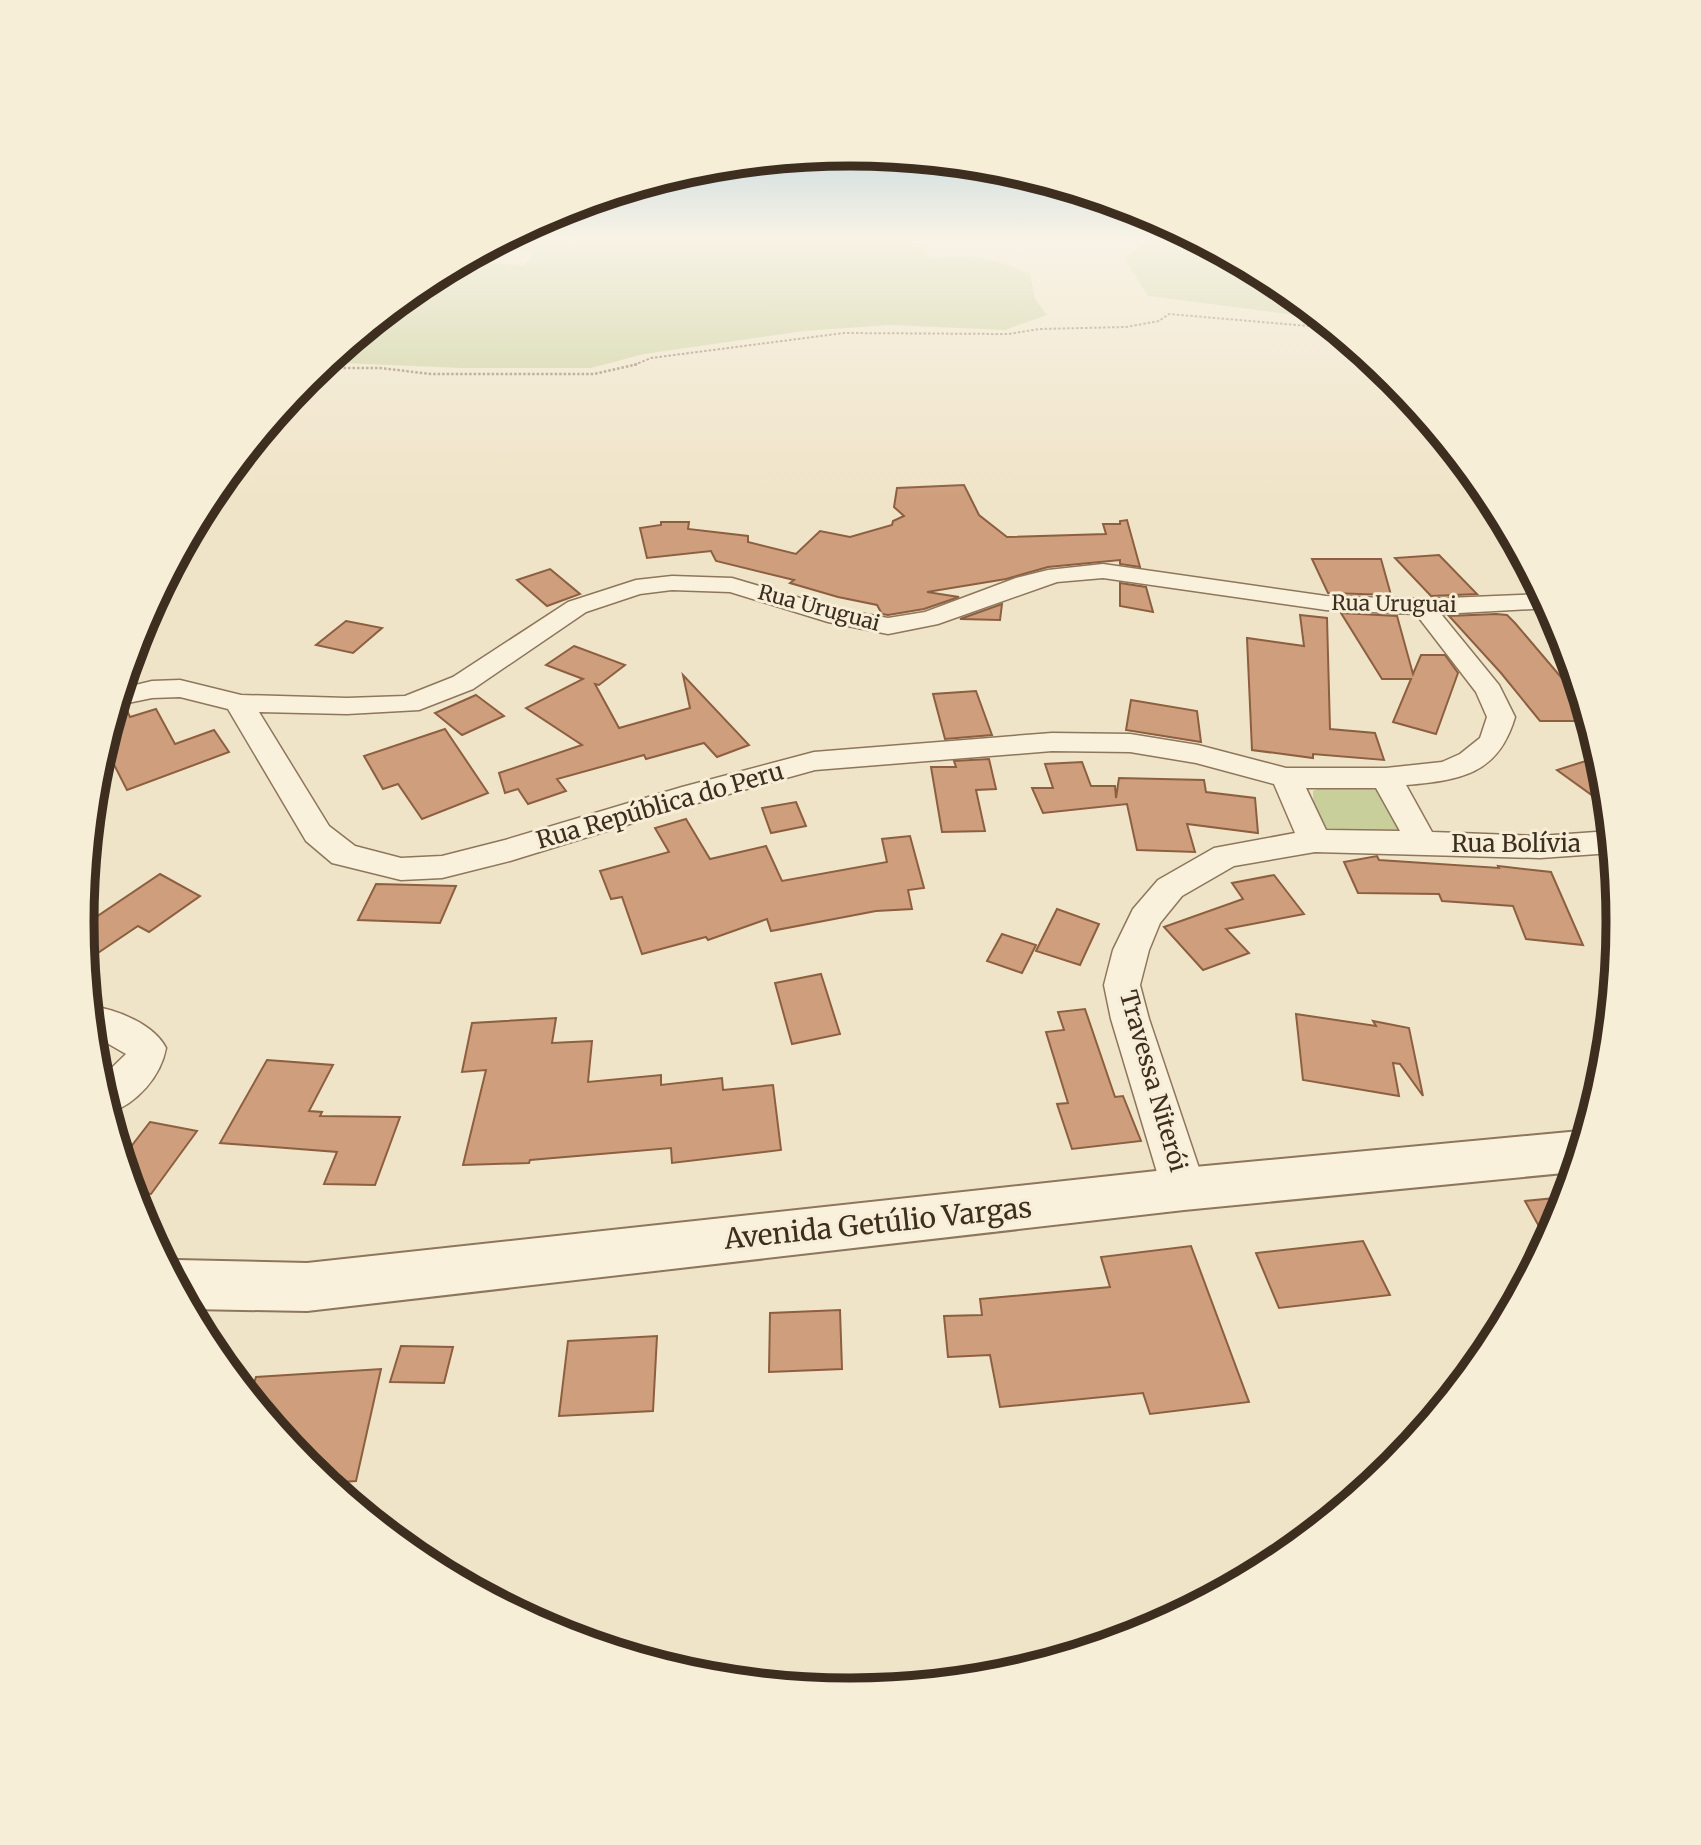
<svg xmlns="http://www.w3.org/2000/svg" width="1701" height="1845" font-family="Merriweather,serif">
  <style>
    .green { fill: #c9cf9b }
    .building { fill: #cf9f7d; stroke: #8d5f41; stroke-width: 2 }
    .lines { fill: none; stroke-linecap: round; stroke-linejoin: round }
    .minor-casing { stroke: #8d765c; stroke-width: 3 }
    .tertiary-casing { stroke: #8d765c; stroke-width: 4 }
    .path-far1 { stroke: #8d765c; stroke-width: 2; stroke-dasharray: 2.5 2; stroke-linecap: butt }
    .path { stroke: #8d765c; stroke-width: 2.5; stroke-dasharray: 2.5 2; stroke-linecap: butt }
    .minor { fill: #faf1dc; fill-rule: evenodd }
    .tertiary { fill: #faf1dc; fill-rule: evenodd }
    .labels { text-anchor: middle; stroke-width: 6; stroke-linejoin: round; paint-order: stroke }
    .far-street-label { font-size: 21px; fill: #3d2e20; stroke: #f7eed8 }
    .street-label { font-size: 24px; fill: #3d2e20; stroke: #f7eed8 }
    .near-street-label { font-size: 28px; fill: #3d2e20; stroke: #f7eed8 }
    .rim { fill: none; stroke: #3d2e20; stroke-width: 9 }
  </style>
  <rect width="100%" height="100%" fill="#f0e4c8"/>
  <g class="green">
    <path d="M509,238H562L569,243L604,238H915L930,258C974,254 990,257 1030,274L1035,299L1047,315L1005,330L890,325L804,331L644,354L591,368H461L343,363L330,360L424,284L465,262L525,265L534,253L498,244Z"/>
    <polygon points="1149,238 1192,238 1278,284 1319,318 1148,296 1125,259"/>
    <path d="M1322,787L1374,789L1384,793L1401,828L1394,834C1350,834 1313,848 1313,791Z"/>
  </g>
  <g class="building">
    <polygon points="964,485 979,515 1007,537 1106,534 1103,524 1120,524 1120,521 1127,520 1140,567 1120,564 1120,560 1048,567 1006,579 927,592 959,597 924,609 888,615 882,614 877,605 838,597 790,583 794,580 716,561 711,551 647,558 640,528 661,525 661,522 689,522 688,529 748,536 748,542 796,554 820,531 850,537 892,525 893,521 904,516 894,507 897,488"/>
    <polygon points="1439,555 1477,594 1431,596 1395,558"/>
    <polygon points="1312,559 1381,559 1391,595 1328,593"/>
    <polygon points="550,569 580,594 547,606 517,580"/>
    <polygon points="1120,583 1146,587 1153,612 1120,606"/>
    <polygon points="1002,604 1000,620 960,619"/>
    <polygon points="1341,613 1397,616 1413,674 1421,655 1445,655 1458,673 1436,734 1393,722 1411,679 1382,679"/>
    <polygon points="1496,614 1507,615 1515,623 1583,703 1588,721 1540,721 1501,673 1449,616"/>
    <polygon points="1300,615 1327,618 1330,729 1375,733 1384,760 1313,754 1313,758 1252,750 1247,638 1304,646"/>
    <polygon points="346,621 382,628 353,653 316,645"/>
    <polygon points="574,646 625,665 599,685 595,684 619,728 690,708 683,675 749,745 717,757 704,743 646,759 644,755 557,779 566,791 528,804 518,789 505,793 499,773 582,745 526,708 583,679 546,665"/>
    <polygon points="976,691 992,735 945,739 933,694"/>
    <polygon points="476,695 504,716 462,735 435,713"/>
    <polygon points="1131,700 1197,711 1201,742 1126,730"/>
    <polygon points="125,706 130,717 156,709 175,744 214,730 229,752 127,790 105,747 117,707"/>
    <polygon points="445,729 488,793 422,819 398,784 383,789 364,756"/>
    <polygon points="989,759 996,789 976,790 985,831 942,832 931,767 956,767 954,761"/>
    <polygon points="1592,759 1602,766 1607,806 1557,770"/>
    <polygon points="1082,762 1091,786 1115,786 1116,798 1119,778 1204,780 1206,792 1255,798 1258,833 1187,824 1195,852 1137,850 1127,804 1043,813 1032,788 1053,788 1045,764"/>
    <polygon points="796,802 806,826 771,833 762,808"/>
    <polygon points="686,819 710,859 766,846 782,881 887,862 882,839 910,836 924,888 908,890 912,909 876,911 771,931 767,919 708,940 706,937 642,954 622,897 611,899 600,871 669,852 655,828"/>
    <polygon points="1377,856 1379,860 1499,868 1498,866 1551,872 1583,945 1526,939 1513,906 1442,901 1439,894 1358,893 1344,862"/>
    <polygon points="160,874 200,896 149,932 138,926 86,961 84,909 96,917"/>
    <polygon points="1274,875 1304,914 1226,929 1249,953 1203,970 1164,927 1243,899 1232,883"/>
    <polygon points="376,884 456,886 440,923 358,920"/>
    <polygon points="1057,909 1099,924 1080,965 1036,951"/>
    <polygon points="1002,934 1036,945 1022,973 987,961"/>
    <polygon points="821,974 840,1034 792,1044 775,983"/>
    <polygon points="1085,1009 1115,1097 1123,1096 1141,1141 1072,1149 1057,1104 1068,1103 1046,1032 1064,1030 1058,1012"/>
    <polygon points="1296,1014 1376,1026 1373,1021 1409,1028 1423,1096 1400,1064 1393,1063 1399,1096 1303,1080"/>
    <polygon points="556,1018 552,1043 592,1041 588,1082 661,1075 661,1085 722,1078 723,1090 773,1085 781,1150 672,1163 671,1148 530,1160 529,1163 463,1165 486,1070 462,1072 472,1023"/>
    <polygon points="267,1060 333,1065 309,1111 322,1112 320,1116 400,1117 375,1185 324,1184 337,1152 220,1143"/>
    <polygon points="150,1122 197,1131 151,1194 133,1191 123,1157"/>
    <polygon points="1566,1197 1560,1217 1547,1241 1525,1201"/>
    <polygon points="1363,1241 1390,1295 1279,1308 1256,1253"/>
    <polygon points="1191,1246 1249,1402 1150,1414 1143,1393 1000,1407 990,1355 948,1357 944,1316 982,1315 980,1299 1110,1287 1101,1257"/>
    <polygon points="840,1310 842,1369 769,1372 770,1313"/>
    <polygon points="657,1336 653,1411 559,1416 568,1341"/>
    <polygon points="401,1346 453,1347 444,1383 390,1382"/>
    <polygon points="381,1369 356,1481 328,1483 307,1465 250,1396 256,1377"/>
  </g>
  <g class="lines">
    <g class="minor-casing">
      <g id="minor">
        <path d="M1103,564L1326,596L1423,599L1542,594L1549,608L1441,614L1499,685L1515,717C1498,775 1460,780 1406,785L1432,832L1540,836L1610,831L1612,853L1540,858L1315,852L1234,866L1182,896L1160,923L1149,950L1140,985L1149,1019L1206,1189L1199,1203L1184,1208L1169,1203L1162,1189L1111,1019L1104,985L1113,950L1133,909L1158,880L1214,848L1295,833L1274,784L1196,763L1130,752L1052,751L815,770L704,801L510,861L442,878L401,880L332,863L306,841L228,709L180,697L152,698L118,705L123,688L152,681L180,680L241,695L347,698L405,696L453,677L568,602L636,580L672,576L732,578L841,610L888,618L925,612L1016,578L1048,570ZM1103,578L1326,610L1416,614L1476,692L1487,717L1480,738L1460,754L1442,762L1386,768H1286L1198,745L1130,734L1052,733L814,752L682,787L505,840L442,856L401,858L355,846L329,826L259,712L347,714L419,710L473,689L586,612L640,594L672,590L730,592L828,622L888,634L938,624L1057,582ZM1306,788H1376L1400,831L1326,830Z"/>
        <path d="M90,1006C116,1009 154,1024 166,1048C161,1076 137,1104 109,1113L99,1080L126,1054L93,1035Z"/>
      </g>
    </g>
    <g class="tertiary-casing">
      <polygon id="tertiary" points="1580,1131 1586,1133 1574,1172 1184,1210 307,1311 190,1309 166,1264 177,1260 307,1263 1184,1168"/>
    </g>
    <polyline class="path-far1" points="634,365 651,358 844,333 1009,334 1039,329 1126,327 1159,321 1169,314 1331,328"/>
    <polyline class="path" points="321,368 380,368 431,374 594,374 638,364"/>
    <use href="#minor" class="minor"/>
    <use href="#tertiary" class="tertiary"/>
  </g>
  <linearGradient id="sky" x2="0" y2="1"><stop stop-color="#8fbad6"/><stop offset="0.48" stop-color="#f8f3e6"/><stop offset="1" stop-color="#f8f3e6" stop-opacity="0"/></linearGradient>
  <rect width="1701" height="496" fill="url(#sky)"/>
  <g class="labels">
    <g class="far-street-label">
      <text transform="translate(1394 604) rotate(1)" y="7">Rua Uruguai</text>
      <text transform="translate(819 608) rotate(15)" y="7">Rua Uruguai</text>
    </g>
    <g class="street-label">
      <text transform="translate(660 806) rotate(-16)" y="8">Rua República do Peru</text>
      <text x="1516" y="852">Rua Bolívia</text>
      <text transform="translate(1153 1081) rotate(74)" y="8">Travessa Niterói</text>
    </g>
    <g class="near-street-label">
      <text transform="translate(878 1223) rotate(-6)" y="10">Avenida Getúlio Vargas</text>
    </g>
  </g>
  <path d="M0 0H1701V1845H0ZM94 922a756 756 0 1 1 1512 0a756 756 0 1 1-1512 0Z" fill="#f7eed8" fill-rule="evenodd"/>
  <path class="rim" d="M94 922a756 756 0 1 1 1512 0a756 756 0 1 1-1512 0Z"/>
</svg>
